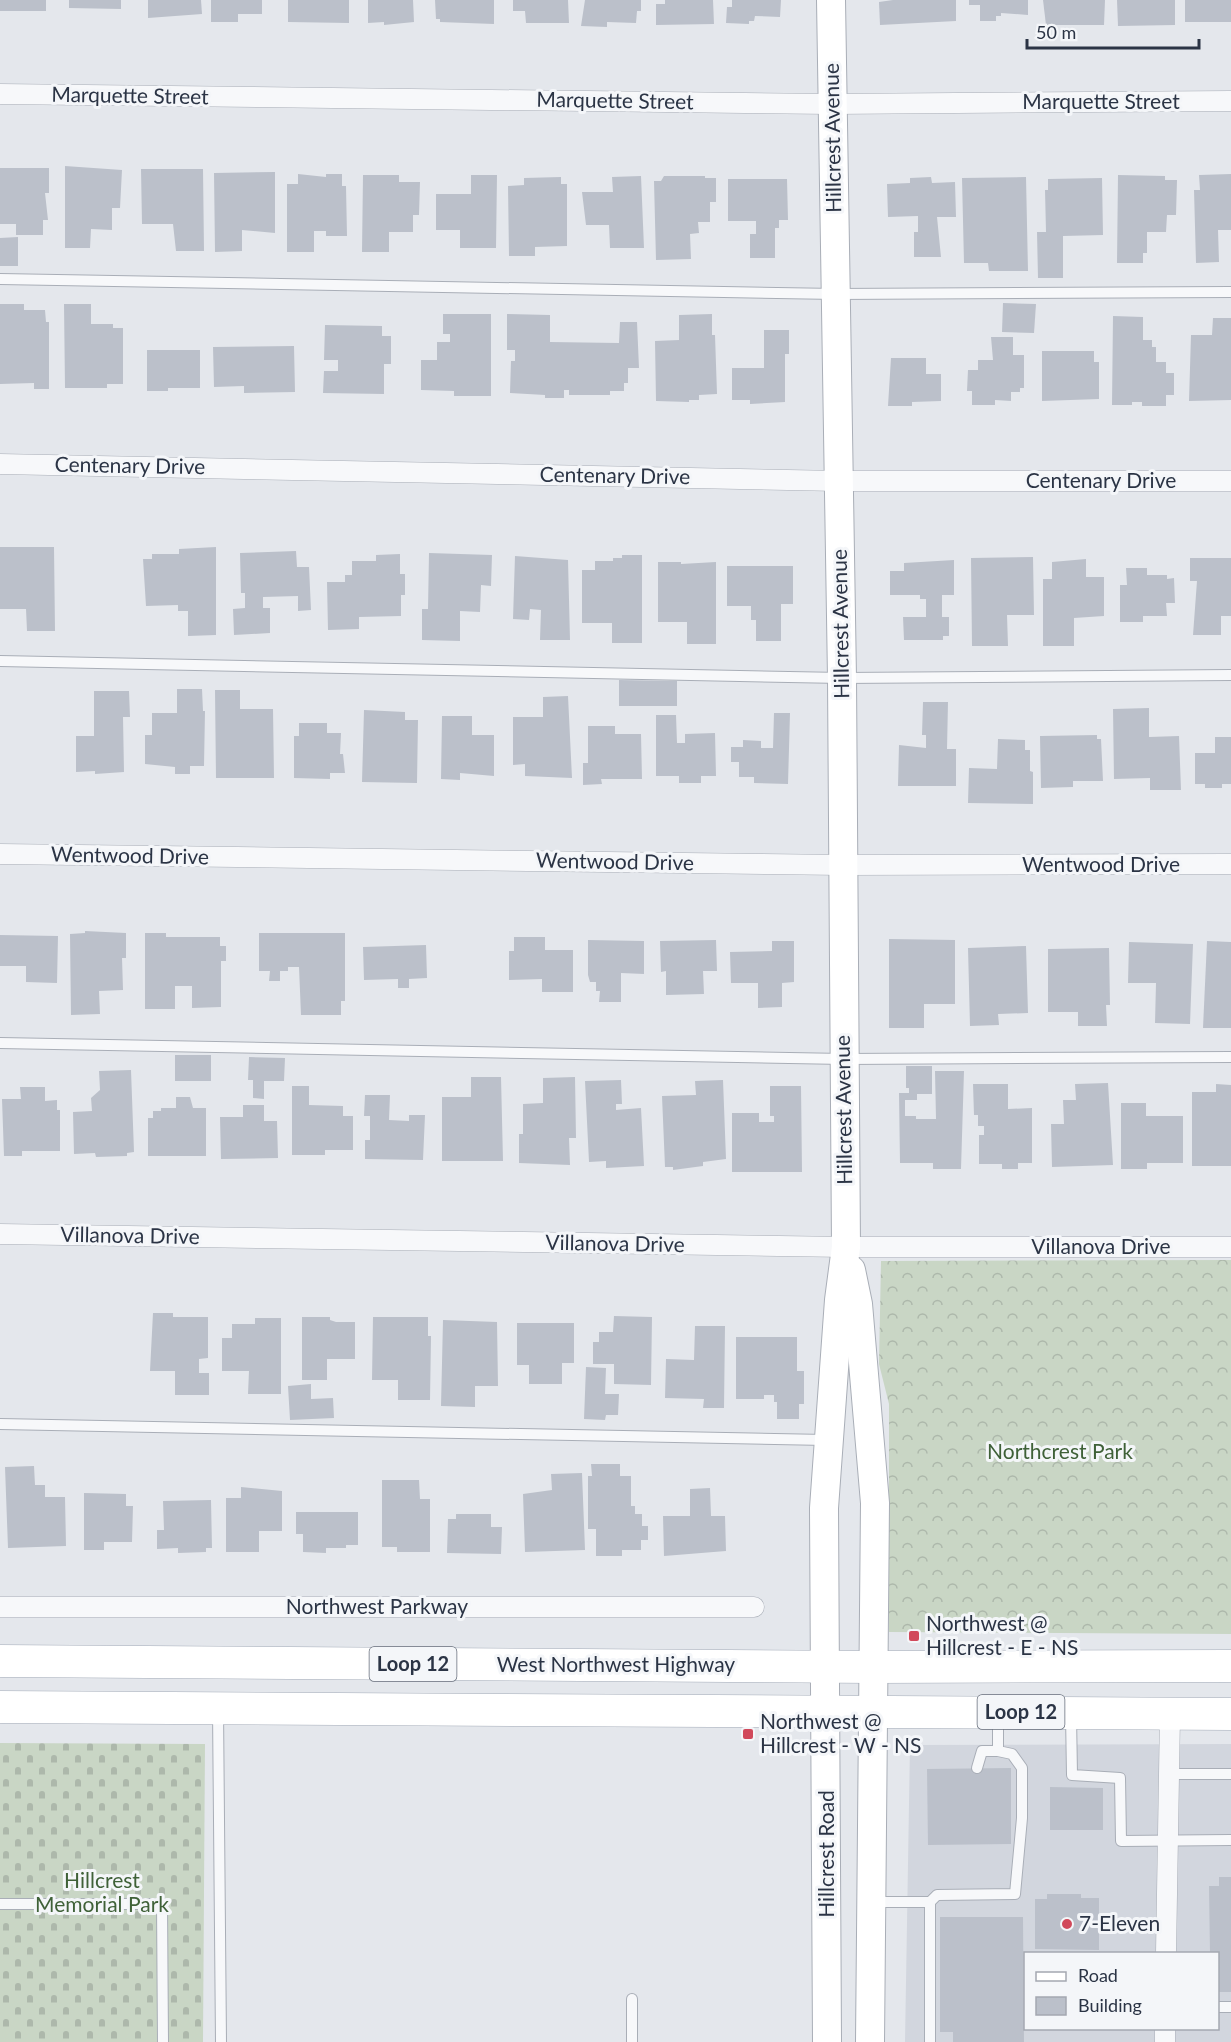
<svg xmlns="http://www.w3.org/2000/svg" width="1231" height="2042" font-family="Lato,sans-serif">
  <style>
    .built { fill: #d2d6de; fill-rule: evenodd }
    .forest { fill: url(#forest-crowns) }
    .cemetery { fill: url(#cemetery-stones) }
    .building { fill: #bbc0ca }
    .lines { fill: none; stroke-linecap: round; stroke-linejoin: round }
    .lane-casing { stroke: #a9aeb7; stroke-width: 12 }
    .street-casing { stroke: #a9aeb7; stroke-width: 21 }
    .secondary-casing { stroke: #a9aeb7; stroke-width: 30 }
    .primary-casing { stroke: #a3abb8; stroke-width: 33 }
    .lane { stroke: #f7f8fa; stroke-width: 10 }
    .street { stroke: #f7f8fa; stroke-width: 20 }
    .secondary { stroke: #fff; stroke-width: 28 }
    .primary { stroke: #fff; stroke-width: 32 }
    .poi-dot { fill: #d1495b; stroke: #f4f6f9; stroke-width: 2 }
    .labels { text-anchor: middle; stroke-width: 6; stroke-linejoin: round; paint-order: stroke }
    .shield { fill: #f4f6f9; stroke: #676e7b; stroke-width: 1.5 }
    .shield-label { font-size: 20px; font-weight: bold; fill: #2b3445 }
    .street-label { font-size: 21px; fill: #2b3445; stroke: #f4f6f9 }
    .park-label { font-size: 21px; fill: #3f6138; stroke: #f4f6f9 }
    .poi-label { font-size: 21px; fill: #2b3445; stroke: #f4f6f9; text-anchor: start }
  </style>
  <defs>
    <pattern id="forest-crowns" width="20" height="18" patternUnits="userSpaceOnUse" patternTransform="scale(1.5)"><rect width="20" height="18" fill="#c9d6c5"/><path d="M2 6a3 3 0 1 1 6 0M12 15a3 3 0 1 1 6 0" fill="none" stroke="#adb8ab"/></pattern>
    <pattern id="cemetery-stones" width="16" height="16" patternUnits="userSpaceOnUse" patternTransform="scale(1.5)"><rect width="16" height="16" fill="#c9d6c5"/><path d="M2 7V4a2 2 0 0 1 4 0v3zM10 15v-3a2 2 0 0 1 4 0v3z" fill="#adb8ab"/></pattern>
  </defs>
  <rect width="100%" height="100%" fill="#e4e7ec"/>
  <path class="built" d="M1231,1744V2042H905L910,1745ZM1026,1954H1218V2028H1026Z"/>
  <polygon class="forest" points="1231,1260 1231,1634 889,1632 889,1404 879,1364 881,1261"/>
  <polygon class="cemetery" points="0,1743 205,1744 203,2042 0,2042"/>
  <g class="building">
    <rect x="0" y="0" width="46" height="11"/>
    <polygon points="69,0 121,0 121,9 69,8"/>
    <polygon points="148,0 201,0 202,14 148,18"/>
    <polygon points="211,0 262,0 262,14 238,14 238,22 211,22"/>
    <polygon points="288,0 349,0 349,23 288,22"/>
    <polygon points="368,0 413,0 414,22 384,25 384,22 368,23"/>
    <polygon points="435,0 494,0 494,24 440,22 440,19 436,19"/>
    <polygon points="513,0 568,0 569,23 526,23 525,11 513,11"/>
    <polygon points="585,0 641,0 641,11 637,11 636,23 607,22 607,27 581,26"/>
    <polygon points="665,0 713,0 714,24 656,25 656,4 665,4"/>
    <polygon points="732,0 781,0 780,17 755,16 754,21 749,21 749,24 726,23 727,7 732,7"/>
    <polygon points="893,0 956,0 956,21 880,25 879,2"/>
    <polygon points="969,0 1028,0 1028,15 1001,13 1001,16 996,16 996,21 980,21 980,5 969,5"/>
    <polygon points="1043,0 1105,0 1104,25 1046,25"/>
    <polygon points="1117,0 1175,0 1175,25 1118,26"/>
    <rect x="1185" y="0" width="46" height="22"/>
    <polygon points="65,166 122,170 120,208 112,208 112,230 91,229 90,248 65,248"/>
    <polygon points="0,168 49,168 49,193 45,193 48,220 43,220 43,235 16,235 16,224 0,224"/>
    <polygon points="141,169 203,169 204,251 176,251 173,224 142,224"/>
    <polygon points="275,172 275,233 242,230 242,251 215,252 214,173"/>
    <polygon points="298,174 326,177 326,174 342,174 342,186 346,186 347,236 326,236 326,231 314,231 314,252 287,252 287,184 298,184"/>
    <polygon points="1231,174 1231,230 1218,230 1219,262 1196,263 1194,190 1200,190 1199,175"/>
    <polygon points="363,175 399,175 399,182 420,182 419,215 413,215 413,232 389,232 389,252 362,252"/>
    <polygon points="471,175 497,175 496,248 460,248 460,230 436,230 436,194 471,194"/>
    <polygon points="1118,175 1165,176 1165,180 1177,180 1176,215 1167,215 1166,232 1147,232 1147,253 1143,253 1143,263 1117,263"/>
    <polygon points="641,176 644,248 610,248 609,225 586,225 582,192 613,192 612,177"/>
    <polygon points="664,176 705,176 705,178 716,178 716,202 710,202 710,222 698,222 699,233 690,234 691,259 656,260 654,181 661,181"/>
    <polygon points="561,177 561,184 567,184 567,246 535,247 535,256 509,256 508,186 524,185 524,178"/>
    <polygon points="931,177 932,183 955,182 956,217 937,217 941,257 914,257 914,232 918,232 918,216 888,217 887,184 910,183 910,178"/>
    <polygon points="1026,177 1028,271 989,271 988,263 964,263 962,178"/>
    <polygon points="1102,178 1103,235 1063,236 1063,278 1038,278 1037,232 1046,232 1045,190 1048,190 1048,179"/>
    <polygon points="728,179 787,179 788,220 779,220 779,228 775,228 775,258 750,258 750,234 756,234 756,221 728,221"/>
    <polygon points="18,237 18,266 0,266 0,238"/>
    <polygon points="1003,303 1036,304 1034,333 1002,332"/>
    <polygon points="0,304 24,304 24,310 45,310 46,322 49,322 49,389 34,389 34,383 0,384"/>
    <polygon points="64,304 91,304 91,324 113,324 113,328 123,328 123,384 107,384 107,388 65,388"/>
    <polygon points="443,314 491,314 491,396 454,396 454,391 421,390 421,360 437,360 437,342 450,342 450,334 443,334"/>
    <polygon points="507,314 550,315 550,342 619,343 620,322 637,322 639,368 628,368 628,383 624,383 624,391 610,391 610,395 569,395 569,390 564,390 564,398 545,398 545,395 510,393 511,361 515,361 515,350 507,350"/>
    <polygon points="712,314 712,335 715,335 717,394 699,395 699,400 689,400 689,402 656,401 655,341 679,340 679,315"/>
    <polygon points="1113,316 1143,317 1143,340 1152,340 1152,347 1156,347 1156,362 1166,362 1166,373 1174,373 1174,395 1166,395 1166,406 1142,406 1142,402 1132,402 1132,405 1112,405"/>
    <polygon points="1213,318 1231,318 1231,400 1189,401 1191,335 1212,335"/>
    <polygon points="325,325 382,326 382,336 391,336 391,364 384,364 384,394 323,393 324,371 338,371 338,360 324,360"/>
    <polygon points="764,330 789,330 789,354 785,354 785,402 750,404 750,400 732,400 732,368 764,368"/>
    <polygon points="991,337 1013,337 1013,355 1024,355 1024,388 1020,388 1020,392 1011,392 1011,401 995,400 995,405 972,405 972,391 967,391 968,370 978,370 978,360 993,360"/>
    <polygon points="294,346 295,392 244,393 244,386 214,387 213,347"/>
    <polygon points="147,350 200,350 200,388 168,388 168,391 147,391"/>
    <polygon points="1042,351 1094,351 1094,362 1099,362 1099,399 1042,401"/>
    <polygon points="891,358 926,358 926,374 941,374 941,401 912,402 912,406 888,406"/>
    <polygon points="0,547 54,547 55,631 27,631 26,609 0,609"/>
    <polygon points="216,547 216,635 188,636 188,611 178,611 178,605 146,606 143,559 152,559 152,554 179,554 179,549"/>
    <polygon points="296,551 297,567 309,567 311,610 298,611 298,596 263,597 263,608 270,608 270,633 234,635 233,609 245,608 245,593 241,593 240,553"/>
    <polygon points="429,553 492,555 491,586 481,585 480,612 460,611 460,641 422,640 422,609 428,609"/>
    <polygon points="400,554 400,574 405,574 405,595 401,595 401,616 359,617 359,629 328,630 327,582 345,582 345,575 352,575 352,561 376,561 376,555"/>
    <polygon points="622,555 642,555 642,643 612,643 612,623 582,623 582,570 595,570 595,561 613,561 613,558 622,558"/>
    <polygon points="515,556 568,560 570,640 540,640 541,610 530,609 529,620 513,619"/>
    <polygon points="1033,557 1034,615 1007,615 1008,646 972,646 971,558"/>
    <polygon points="1190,558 1231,558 1231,616 1221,616 1221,635 1193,635 1197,581 1190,581"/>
    <polygon points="1086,559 1086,577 1104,577 1104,616 1074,618 1074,646 1043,646 1043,579 1052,579 1052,562"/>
    <polygon points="954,560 954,595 942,595 942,617 949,617 949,636 943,636 943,640 904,640 903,617 926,617 926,599 920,599 920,595 890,595 890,571 904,571 904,563"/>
    <polygon points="658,562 681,562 681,564 716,562 716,644 687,644 687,622 658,622"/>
    <polygon points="727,566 793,566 793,604 781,604 781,641 756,641 756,620 751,620 751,606 727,606"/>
    <polygon points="1126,568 1147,568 1147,575 1167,575 1167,579 1174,578 1175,603 1166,603 1167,616 1143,616 1143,622 1120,622 1120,585 1127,585"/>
    <polygon points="619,680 677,681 677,706 619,706"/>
    <polygon points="177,689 202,689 203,711 205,711 204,766 190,766 190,774 175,774 175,767 145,764 145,735 152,735 152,713 177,713"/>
    <polygon points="215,690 240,690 240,709 273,709 274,778 216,778"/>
    <polygon points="94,691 129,691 130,717 123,717 124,772 95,774 95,771 76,772 76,736 94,736"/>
    <polygon points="568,696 572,778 525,776 525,764 513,765 513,717 543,717 543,697"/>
    <polygon points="923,702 948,702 947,749 956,749 956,786 898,786 899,745 926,748 926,735 922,735"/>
    <polygon points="1149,708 1149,737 1179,736 1181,790 1150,790 1150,778 1114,779 1113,709"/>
    <polygon points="364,710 405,712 405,720 418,720 417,783 362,782"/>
    <polygon points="774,713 790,713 788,784 754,783 754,777 739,777 739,762 731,762 731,747 743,747 743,740 761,741 761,748 773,748"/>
    <polygon points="656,715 676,715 677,743 685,743 685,734 715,733 716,776 701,776 701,783 679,783 679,776 656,776"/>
    <polygon points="442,716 472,716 472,735 494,735 494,776 460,773 460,780 441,779"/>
    <polygon points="299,723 327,723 327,733 341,733 340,754 343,754 345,773 330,773 330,779 294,778 294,736 299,736"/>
    <polygon points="588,726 615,726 615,734 641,734 642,779 601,779 602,784 583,785 583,763 588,763"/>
    <polygon points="1097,735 1097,739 1101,739 1103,781 1073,781 1073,787 1041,788 1040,736"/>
    <polygon points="1215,737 1231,737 1231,784 1222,784 1222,788 1205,788 1205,784 1195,784 1195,753 1215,753"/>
    <polygon points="998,739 1025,740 1025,750 1030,750 1030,771 1033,772 1033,804 968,803 969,768 997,769"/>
    <polygon points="85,931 126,933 126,958 122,958 123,990 99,991 100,1014 71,1015 70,934 85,933"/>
    <polygon points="145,933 166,933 166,937 220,937 220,946 226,946 226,961 221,961 221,1007 192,1008 192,986 175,986 175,1009 145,1009"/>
    <polygon points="259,933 345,933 345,1001 341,1001 341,1015 301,1015 299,967 288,967 288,971 280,971 280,981 269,981 270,971 259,971"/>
    <polygon points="0,935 58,936 57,983 26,982 26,966 0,966"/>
    <polygon points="514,937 545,937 545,950 573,950 573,992 542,992 542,979 509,980 509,951 514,951"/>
    <polygon points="889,939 955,940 955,1004 924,1004 924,1028 889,1028"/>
    <polygon points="588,940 644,941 644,974 621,973 621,1002 599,1002 600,991 596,991 596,982 590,982 588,975"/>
    <polygon points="716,940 717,971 703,971 704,994 666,995 666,971 661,972 660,941"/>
    <polygon points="772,941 794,941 794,982 782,983 782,1007 758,1008 758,983 731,983 730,952 772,951"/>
    <polygon points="1207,941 1231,942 1231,1028 1203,1028"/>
    <polygon points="1129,942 1193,944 1190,1024 1155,1023 1156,983 1128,983"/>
    <polygon points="426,945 427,978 409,979 409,988 398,988 398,979 364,980 363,947"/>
    <polygon points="1026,946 1028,1013 998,1014 999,1025 970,1026 968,948"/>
    <polygon points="1109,948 1110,1005 1106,1005 1107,1026 1078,1026 1078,1012 1048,1012 1048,949"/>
    <rect x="175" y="1055" width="36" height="26"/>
    <polygon points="249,1057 285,1058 284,1081 264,1081 264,1099 253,1098 253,1080 248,1080"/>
    <polygon points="906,1066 932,1066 932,1094 917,1094 917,1100 905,1100 905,1116 916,1116 916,1119 936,1119 935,1071 964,1071 961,1169 933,1169 933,1163 900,1163 899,1093 909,1093 909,1088 906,1088"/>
    <polygon points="131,1070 134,1152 127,1153 127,1156 96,1157 95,1153 74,1154 73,1112 92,1111 91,1098 100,1090 99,1071"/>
    <polygon points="471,1077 501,1077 503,1161 442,1161 442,1097 471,1097"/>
    <polygon points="575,1077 576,1138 569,1138 570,1165 519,1163 519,1134 523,1134 523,1104 543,1103 543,1078"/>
    <polygon points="621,1080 622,1104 616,1104 616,1110 641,1108 644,1166 606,1168 606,1161 589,1162 585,1081"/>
    <polygon points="723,1080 726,1159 703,1162 703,1166 673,1170 673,1167 665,1167 662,1096 696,1095 695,1081"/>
    <polygon points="1108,1083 1113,1165 1052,1167 1051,1124 1064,1124 1063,1100 1076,1100 1075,1084"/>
    <polygon points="973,1084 1008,1084 1008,1109 1032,1108 1032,1163 1018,1163 1018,1169 1002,1169 1002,1164 979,1164 979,1135 984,1135 984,1126 978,1126 978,1115 974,1115"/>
    <polygon points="1216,1084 1231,1085 1231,1166 1192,1166 1192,1092 1216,1092"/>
    <polygon points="292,1086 309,1086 309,1105 343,1106 343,1116 353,1116 353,1150 325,1150 325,1155 292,1155"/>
    <polygon points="770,1086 801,1086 802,1172 732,1172 732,1113 759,1113 759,1122 774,1122 774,1116 770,1116"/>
    <polygon points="20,1087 45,1087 45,1101 57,1100 57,1110 60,1110 60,1151 22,1151 22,1156 4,1156 2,1099 21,1099"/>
    <polygon points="365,1095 390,1095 389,1120 409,1121 409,1115 425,1115 423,1160 365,1159 365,1140 370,1140 370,1116 364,1116"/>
    <polygon points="176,1097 190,1097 193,1108 206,1108 206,1156 148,1156 148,1118 153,1118 153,1111 161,1111 161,1108 176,1108"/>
    <polygon points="1121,1103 1146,1103 1146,1116 1183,1116 1183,1163 1147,1163 1147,1169 1121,1169"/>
    <polygon points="243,1105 264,1105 264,1121 277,1121 278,1158 221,1159 220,1117 243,1117"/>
    <polygon points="153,1313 173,1313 173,1317 208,1317 208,1358 199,1359 199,1373 209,1373 209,1395 175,1395 175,1371 150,1371"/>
    <polygon points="614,1316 652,1317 651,1385 614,1384 614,1364 593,1364 593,1342 599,1342 599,1332 613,1332"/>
    <polygon points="302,1317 330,1317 330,1320 336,1322 355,1322 355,1359 327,1359 327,1380 302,1380"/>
    <polygon points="373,1317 428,1317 428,1336 431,1336 430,1400 398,1400 398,1380 372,1380"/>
    <polygon points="255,1318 281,1318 281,1394 248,1394 249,1371 222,1371 222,1338 232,1338 232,1324 255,1324"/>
    <polygon points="443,1320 497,1322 498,1386 475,1386 475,1407 441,1406"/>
    <polygon points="517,1323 574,1323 574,1363 562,1363 562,1384 529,1384 529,1365 517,1365"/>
    <polygon points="695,1326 725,1326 724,1408 703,1408 704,1399 665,1398 666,1359 694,1360"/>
    <polygon points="736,1337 797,1337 797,1371 804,1371 804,1404 799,1404 799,1419 777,1419 777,1402 774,1402 774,1395 764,1395 764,1399 736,1399"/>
    <polygon points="586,1367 606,1368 605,1394 619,1394 618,1415 606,1415 605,1420 584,1419"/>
    <polygon points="311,1384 311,1399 333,1398 334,1418 290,1420 288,1386"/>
    <polygon points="591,1464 620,1464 620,1476 631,1476 631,1506 635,1506 635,1514 642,1514 642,1526 648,1526 648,1540 641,1540 641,1550 622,1550 622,1556 596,1556 596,1529 588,1529 588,1476 592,1476"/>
    <polygon points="34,1466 35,1485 45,1485 45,1497 65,1497 66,1546 8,1548 5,1467"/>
    <polygon points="582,1473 585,1550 525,1552 523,1494 552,1490 551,1474"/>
    <polygon points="382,1480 419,1480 420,1499 430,1499 430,1552 397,1552 397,1547 382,1547"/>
    <polygon points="241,1487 282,1491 282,1531 259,1531 259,1552 226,1552 226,1498 241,1498"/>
    <polygon points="710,1488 711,1516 725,1516 726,1551 664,1556 663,1516 690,1516 690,1489"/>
    <polygon points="84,1493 126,1494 126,1506 133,1506 132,1542 104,1542 104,1550 84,1550"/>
    <polygon points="211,1500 212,1548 206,1548 206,1552 178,1553 178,1548 157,1549 157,1530 164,1530 163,1501"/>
    <polygon points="296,1512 358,1512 358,1545 346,1545 346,1548 326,1548 326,1553 303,1552 303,1534 296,1534"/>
    <polygon points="456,1514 491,1514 491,1527 502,1527 501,1554 447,1553 448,1519 456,1519"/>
    <polygon points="1011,1768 1011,1844 928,1845 927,1769"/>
    <polygon points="1050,1787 1103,1788 1103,1830 1050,1830"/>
    <polygon points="1219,1877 1231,1877 1231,1992 1218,1992 1218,1954 1210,1954 1209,1886 1219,1886"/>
    <polygon points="1047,1894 1081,1894 1081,1898 1099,1898 1099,1950 1035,1949 1035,1899 1047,1899"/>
    <polygon points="940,1917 1023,1917 1024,2042 953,2042 953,2032 940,2032"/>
  </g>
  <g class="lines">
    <g class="lane-casing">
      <g id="lane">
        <polyline points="0,279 836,294 1231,292"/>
        <polyline points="0,661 842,678 1231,675"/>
        <polyline points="0,1043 844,1059 1231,1057"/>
        <polyline points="0,1424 826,1440"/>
        <polyline points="218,1709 221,2042"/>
        <polyline points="1071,1715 1072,1775 1120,1778 1121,1841 1231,1840"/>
        <polyline points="977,1768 982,1751 998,1751"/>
        <polyline points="1169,1774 1231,1774"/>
        <polyline points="873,1902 930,1902 930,2042"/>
        <polyline points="930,1902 937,1895 1015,1894 1022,1818 1022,1768 1012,1754 998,1751 998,1714"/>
        <polyline points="0,1904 162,1904 163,2042"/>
        <polyline points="1218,2007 1231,2007"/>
        <polyline points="632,2042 632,1999"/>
      </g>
    </g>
    <g class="street-casing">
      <g id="street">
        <polyline points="0,94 832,104 1231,101"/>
        <polyline points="0,464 839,481 1231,481"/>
        <polyline points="0,854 843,865 1231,864"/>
        <polyline points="0,1234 846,1247 1231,1247"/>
        <polyline points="0,1607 754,1607"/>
        <polyline points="1166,1954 1170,1715"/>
        <polyline points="1165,2042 1165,2028"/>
      </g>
    </g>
    <g class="secondary-casing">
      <g id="secondary">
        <polyline points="851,1270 858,1304 875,1503 870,2042"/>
        <polyline points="827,2042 824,1508 839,1300 846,1247 842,678 831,0"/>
      </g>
    </g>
    <g class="primary-casing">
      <g id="primary">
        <polyline points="0,1661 873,1667 1231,1666"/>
        <polyline points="0,1707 1231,1714"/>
      </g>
    </g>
    <use href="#lane" class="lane"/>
    <use href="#street" class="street"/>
    <use href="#secondary" class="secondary"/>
    <use href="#primary" class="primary"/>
  </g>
  <g class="poi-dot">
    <rect x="908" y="1630" width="12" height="12" rx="3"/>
    <rect x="742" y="1728" width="12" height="12" rx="3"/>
    <circle cx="1067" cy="1924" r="6"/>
  </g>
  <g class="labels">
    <g class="shield">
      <rect x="369.5" y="1647" width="87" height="34" rx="4.5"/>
      <rect x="977.5" y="1695" width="87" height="34" rx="4.5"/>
    </g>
    <g class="shield-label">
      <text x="413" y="1671">Loop 12</text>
      <text x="1021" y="1719">Loop 12</text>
    </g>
    <g class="street-label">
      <text transform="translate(130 96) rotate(1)" y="7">Marquette Street</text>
      <text transform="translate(615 101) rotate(1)" y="7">Marquette Street</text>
      <text x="1101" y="109">Marquette Street</text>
      <text transform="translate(833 138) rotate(-91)" y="7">Hillcrest Avenue</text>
      <text transform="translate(130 466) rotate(1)" y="7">Centenary Drive</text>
      <text transform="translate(615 476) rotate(1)" y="7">Centenary Drive</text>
      <text x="1101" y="488">Centenary Drive</text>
      <text transform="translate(841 624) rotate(-91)" y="7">Hillcrest Avenue</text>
      <text transform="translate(130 856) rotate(1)" y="7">Wentwood Drive</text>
      <text transform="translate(615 862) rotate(1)" y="7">Wentwood Drive</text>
      <text x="1101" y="872">Wentwood Drive</text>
      <text transform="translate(844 1110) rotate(-91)" y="7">Hillcrest Avenue</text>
      <text transform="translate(130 1236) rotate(1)" y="7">Villanova Drive</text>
      <text transform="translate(615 1244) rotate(1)" y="7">Villanova Drive</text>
      <text x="1101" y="1254">Villanova Drive</text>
      <text x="377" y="1614">Northwest Parkway</text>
      <text x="616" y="1672">West Northwest Highway</text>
      <text transform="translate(827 1854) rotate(-90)" y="7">Hillcrest Road</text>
    </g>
    <g class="park-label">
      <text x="1060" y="1459">Northcrest Park</text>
      <text x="102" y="1888">Hillcrest<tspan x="102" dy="24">Memorial Park</tspan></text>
    </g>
    <g class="poi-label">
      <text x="926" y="1631">Northwest @<tspan x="926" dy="24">Hillcrest - E - NS</tspan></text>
      <text x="760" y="1729">Northwest @<tspan x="760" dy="24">Hillcrest - W - NS</tspan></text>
      <text x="1079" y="1931">7-Eleven</text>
    </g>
  </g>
  <rect x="1024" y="1952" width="195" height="78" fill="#f4f6f9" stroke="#a4a8b1" stroke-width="1.5"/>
  <rect x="1036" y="1972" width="30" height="9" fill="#ffffff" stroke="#a4a8b1" stroke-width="1.5"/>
  <text x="1078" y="1982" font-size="18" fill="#2b3445">Road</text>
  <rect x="1036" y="1997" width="30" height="18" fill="#bbc0ca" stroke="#a4a8b1" stroke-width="1.5"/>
  <text x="1078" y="2012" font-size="18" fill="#2b3445">Building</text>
  <path d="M1027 39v9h172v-9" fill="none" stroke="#2b3445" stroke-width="3"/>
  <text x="1036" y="39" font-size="18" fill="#2b3445" stroke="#f4f6f9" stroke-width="4.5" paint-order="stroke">50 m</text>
</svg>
